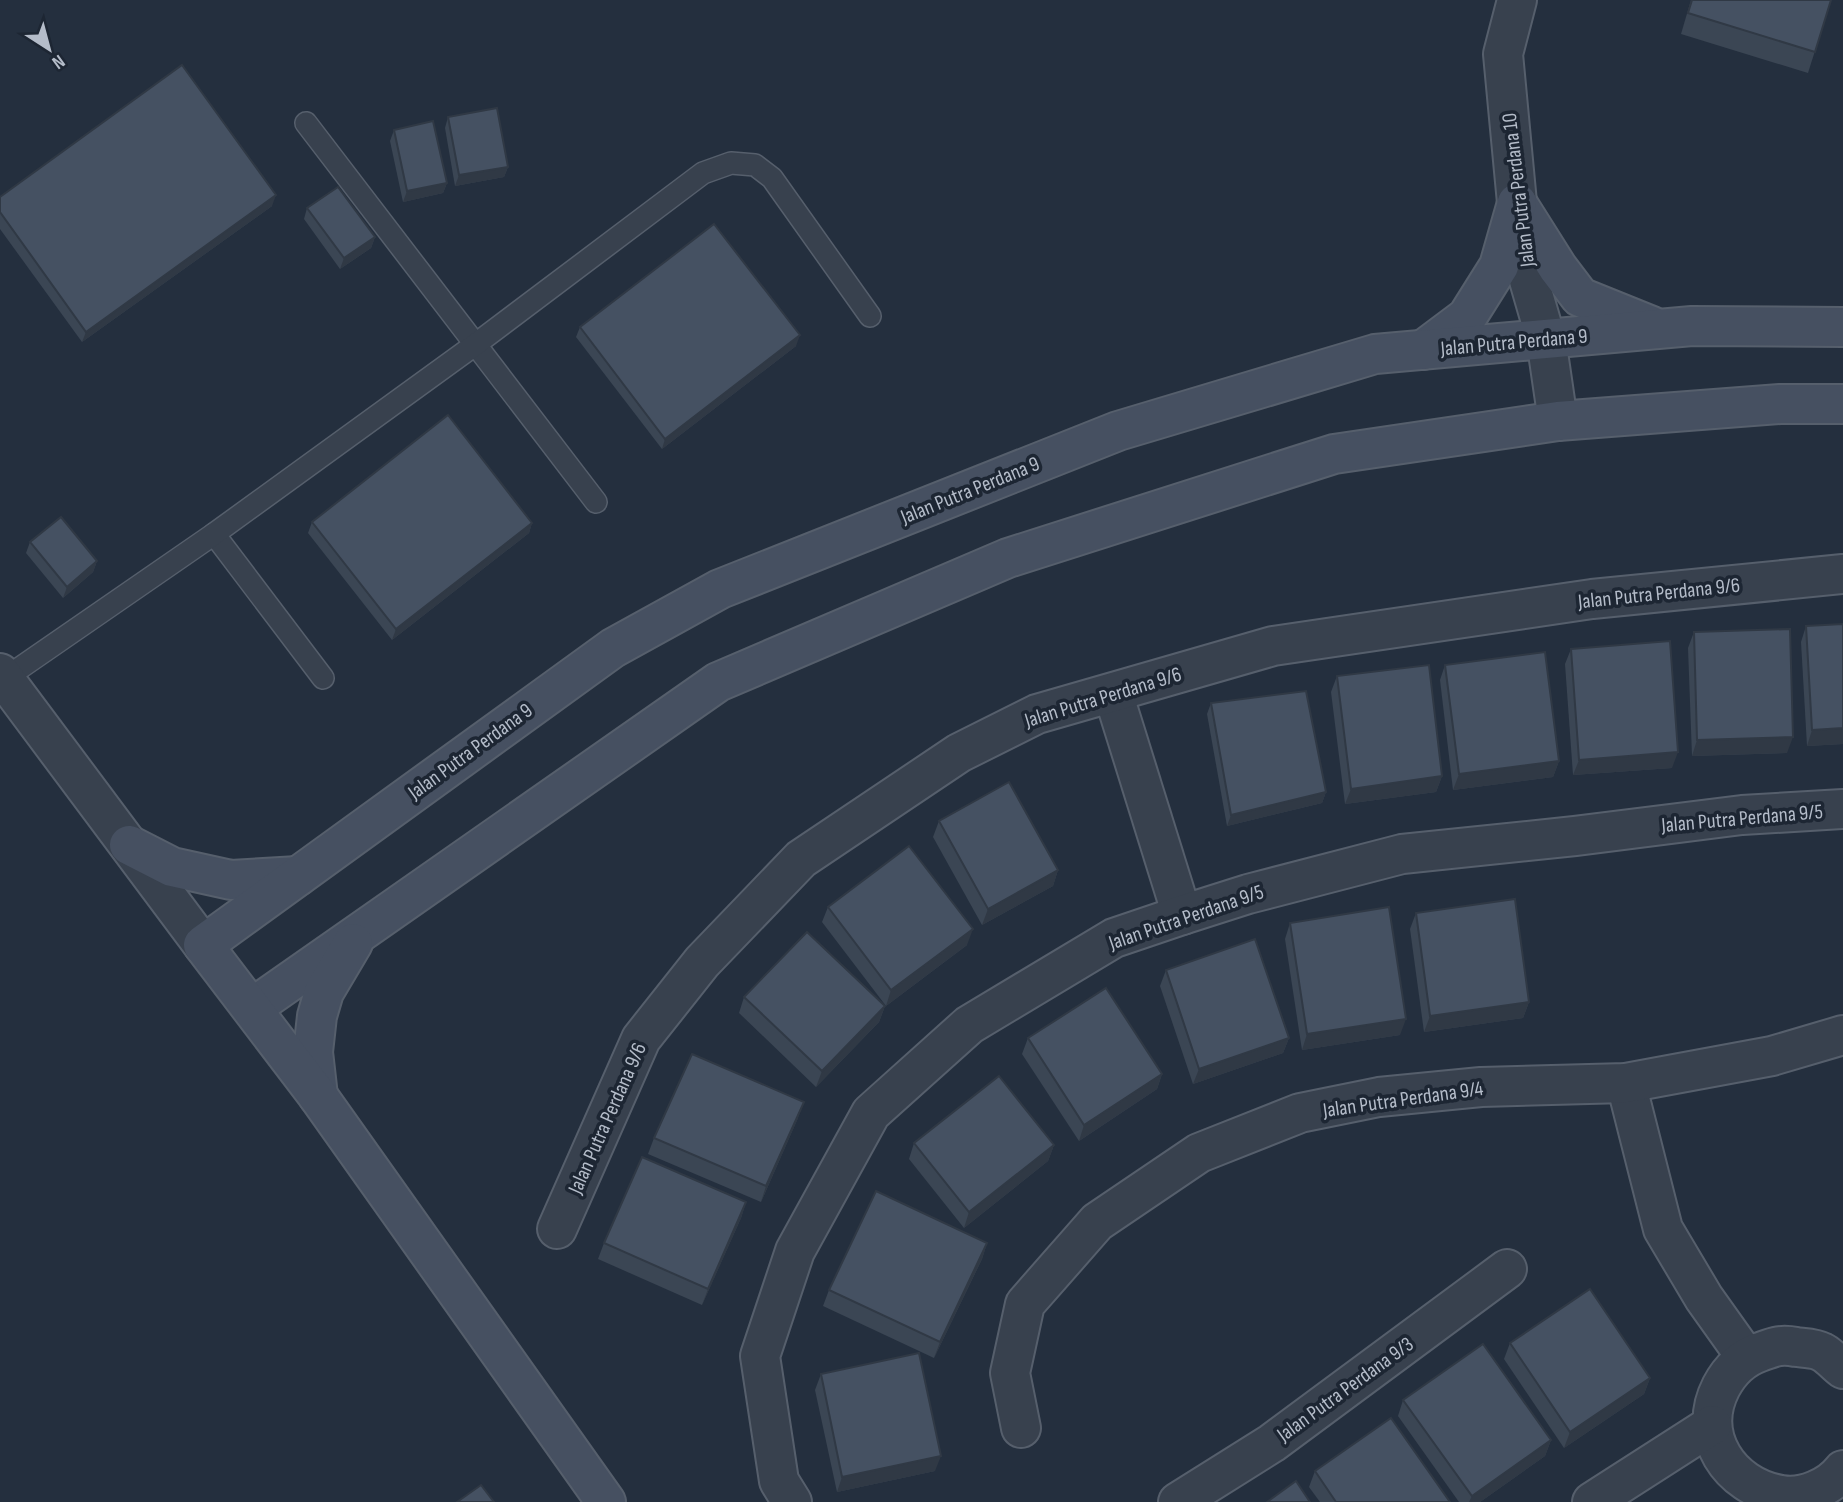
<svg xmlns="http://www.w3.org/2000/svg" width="1843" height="1502" font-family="'Sofia Sans Condensed',sans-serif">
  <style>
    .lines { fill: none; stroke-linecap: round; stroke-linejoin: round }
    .lane-casing { stroke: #565f6c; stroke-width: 24 }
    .street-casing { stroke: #565f6c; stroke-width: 42 }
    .secondary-casing { stroke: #565f6c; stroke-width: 42 }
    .lane { stroke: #38414e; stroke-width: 21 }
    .street { stroke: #38414e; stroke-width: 38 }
    .secondary { stroke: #465061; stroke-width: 38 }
    .wall { fill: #3b4654 }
    .shaded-wall { fill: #303945 }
    .building { fill: #455162; stroke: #303945; stroke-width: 2 }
    .labels { text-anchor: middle; stroke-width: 7; stroke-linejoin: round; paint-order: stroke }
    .street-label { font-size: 21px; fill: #b4bcc9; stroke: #1d2633 }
  </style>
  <rect width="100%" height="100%" fill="#242f3e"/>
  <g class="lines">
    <g class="lane-casing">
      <g id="lane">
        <polyline points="306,123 596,502"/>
        <polyline points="214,534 323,678"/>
        <polyline points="4,679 214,534 476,344 703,173 731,163 755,165 772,178 870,316"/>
      </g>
    </g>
    <g class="street-casing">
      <g id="street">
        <polyline points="1517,0 1503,54 1522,256 1546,339 1558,421"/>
        <polyline points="0,673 203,945"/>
        <polyline points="1113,693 1182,915"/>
        <polyline points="1626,1083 1663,1229 1704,1298 1746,1357"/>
        <polyline points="557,1229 641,1039 702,962 801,859 959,753 1037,714 1273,646 1592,599 1843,574"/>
        <path d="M1843,1369C1836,1364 1830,1356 1822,1352C1815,1348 1804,1348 1796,1347C1780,1344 1774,1347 1760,1352C1742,1358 1730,1370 1721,1387C1696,1436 1729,1486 1781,1495C1803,1499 1830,1487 1843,1470"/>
        <polyline points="1021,1428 1010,1373 1025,1304 1097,1222 1199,1153 1300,1113 1379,1097 1481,1087 1626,1083 1772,1056 1843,1035"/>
        <polyline points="792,1502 779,1481 760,1356 795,1251 871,1113 969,1025 1114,938 1182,915 1248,894 1402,854 1575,836 1742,815 1843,809"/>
        <polyline points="1178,1502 1272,1443 1507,1269"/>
        <polyline points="1592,1502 1712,1425"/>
      </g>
    </g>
    <g class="secondary-casing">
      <g id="secondary">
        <polyline points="1517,203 1558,268 1580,297 1652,326"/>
        <polyline points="1423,350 1467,317 1499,266 1517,203"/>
        <polyline points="129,845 172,867 231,880 298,876"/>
        <polyline points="252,1008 718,682 1008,558 1334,454 1558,421 1780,404 1843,404"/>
        <polyline points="318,1096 313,1052 317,1016 324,992 353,943"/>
        <polyline points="606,1502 318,1096 203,945 613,648 720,589 1118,431 1375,354 1692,326 1843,327"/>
      </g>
    </g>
    <use href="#lane" class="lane"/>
    <use href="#street" class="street"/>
    <use href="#secondary" class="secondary"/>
  </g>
  <g class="wall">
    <polygon points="1691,0 1831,0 1808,73 1681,34"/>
    <polygon points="448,117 508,167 504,177 455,186 445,128"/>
    <polygon points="394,130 447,183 443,193 403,202 390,141"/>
    <polygon points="0,197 272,206 82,342 0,229"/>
    <polygon points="307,208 375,237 371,248 340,269 304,219"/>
    <polygon points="580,327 796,346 662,449 576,337"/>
    <polygon points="312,522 532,523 529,533 392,640 308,533"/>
    <polygon points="30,542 97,561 93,572 63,598 26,553"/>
    <polygon points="1843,624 1843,744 1807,746 1801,642 1806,626"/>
    <polygon points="1694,632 1787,753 1692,756 1688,648"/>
    <polygon points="1571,649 1672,768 1573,775 1565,664"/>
    <polygon points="1445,665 1559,761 1553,777 1453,790 1440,680"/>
    <polygon points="1337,676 1442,776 1436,792 1345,804 1331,692"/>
    <polygon points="1211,703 1326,792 1322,803 1227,826 1207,714"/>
    <polygon points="939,821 1058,870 1053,886 982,925 933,837"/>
    <polygon points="828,907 967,945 886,1006 822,922"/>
    <polygon points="1416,913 1529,1002 1523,1018 1424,1032 1410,929"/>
    <polygon points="1290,923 1400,1035 1302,1050 1285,939"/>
    <polygon points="1166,970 1289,1038 1283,1053 1193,1084 1160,986"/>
    <polygon points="744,997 885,1006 879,1022 816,1087 739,1013"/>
    <polygon points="1028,1038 1162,1074 1157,1089 1079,1141 1022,1054"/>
    <polygon points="798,1118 761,1202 648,1154 654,1138"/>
    <polygon points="914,1143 1054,1145 1048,1161 964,1228 909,1159"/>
    <polygon points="746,1202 741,1218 702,1305 598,1259 604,1243"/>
    <polygon points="987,1243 982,1259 934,1358 823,1306 829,1290"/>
    <polygon points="1510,1343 1650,1378 1644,1394 1564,1448 1504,1359"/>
    <polygon points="821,1374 935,1471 837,1492 815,1390"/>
    <polygon points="1403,1400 1551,1440 1545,1456 1480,1502 1459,1502 1398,1416"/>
    <polygon points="1315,1471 1450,1502 1320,1502 1309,1487"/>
  </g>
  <g class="shaded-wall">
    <polygon points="508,167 504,177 455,186 459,175"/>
    <polygon points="447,183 443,193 403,202 407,191"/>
    <polygon points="276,195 272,206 82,342 86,332"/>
    <polygon points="375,237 371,248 340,269 344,258"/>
    <polygon points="800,335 796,346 662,449 665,439"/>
    <polygon points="532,523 529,533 392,640 396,629"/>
    <polygon points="97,561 93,572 63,598 67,587"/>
    <polygon points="1843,728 1843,744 1807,746 1812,730"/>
    <polygon points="1793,737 1787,753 1692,756 1697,740"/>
    <polygon points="1678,752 1672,768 1573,775 1579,760"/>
    <polygon points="1559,761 1553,777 1453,790 1459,774"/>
    <polygon points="1442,776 1436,792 1345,804 1351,789"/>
    <polygon points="1326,792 1322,803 1227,826 1231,815"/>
    <polygon points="1058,870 1053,886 982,925 988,909"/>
    <polygon points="973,929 967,945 886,1006 891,990"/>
    <polygon points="1529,1002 1523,1018 1424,1032 1430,1016"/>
    <polygon points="885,1006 879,1022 816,1087 822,1071"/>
    <polygon points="1406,1019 1400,1035 1302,1050 1307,1034"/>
    <polygon points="1289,1038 1283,1053 1193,1084 1199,1069"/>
    <polygon points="1162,1074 1157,1089 1079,1141 1084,1125"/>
    <polygon points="804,1102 798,1118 761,1202 766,1186"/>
    <polygon points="1054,1145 1048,1161 964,1228 969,1212"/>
    <polygon points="746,1202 741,1218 702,1305 708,1289"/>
    <polygon points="987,1243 982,1259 934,1358 940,1342"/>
    <polygon points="1650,1378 1644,1394 1564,1448 1570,1432"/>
    <polygon points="1551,1440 1545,1456 1480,1502 1469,1502 1472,1496"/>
    <polygon points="941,1456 935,1471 837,1492 842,1477"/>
  </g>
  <g class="building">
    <polygon points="1692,0 1831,0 1815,52 1688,13"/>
    <polygon points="182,65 276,195 86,332 0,212 0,197"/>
    <polygon points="497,108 508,167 459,175 448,117"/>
    <polygon points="433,121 447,183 407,191 394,130"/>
    <polygon points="338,187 375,237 344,258 307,208"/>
    <polygon points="714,224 800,335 665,439 580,327"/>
    <polygon points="448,415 532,523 396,629 312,522"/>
    <polygon points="61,517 97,561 67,587 30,542"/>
    <polygon points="1843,624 1843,728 1812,730 1806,626"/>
    <polygon points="1790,629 1793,737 1697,740 1694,632"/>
    <polygon points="1670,641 1678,752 1579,760 1571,649"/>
    <polygon points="1545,652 1559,761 1459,774 1445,665"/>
    <polygon points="1429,665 1442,776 1351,789 1337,676"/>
    <polygon points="1306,691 1326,792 1231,815 1211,703"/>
    <polygon points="1009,782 1058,870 988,909 939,821"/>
    <polygon points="909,846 973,929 891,990 828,907"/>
    <polygon points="1515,899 1529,1002 1430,1016 1416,913"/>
    <polygon points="1389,907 1406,1019 1307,1034 1290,923"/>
    <polygon points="807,932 885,1006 822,1071 744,997"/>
    <polygon points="1255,939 1289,1038 1199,1069 1166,970"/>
    <polygon points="1106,988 1162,1074 1084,1125 1028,1038"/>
    <polygon points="692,1054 804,1102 766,1186 654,1138"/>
    <polygon points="999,1076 1054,1145 969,1212 914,1143"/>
    <polygon points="642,1157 746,1202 708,1289 604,1243"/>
    <polygon points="876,1191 987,1243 940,1342 829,1290"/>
    <polygon points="1590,1289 1650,1378 1570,1432 1510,1343"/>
    <polygon points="1483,1344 1551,1440 1472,1496 1403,1400"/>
    <polygon points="919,1353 941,1456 842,1477 821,1374"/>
    <polygon points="1391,1418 1450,1502 1336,1502 1315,1471"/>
    <polygon points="1296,1481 1310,1502 1267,1502"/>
    <polygon points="481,1485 494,1502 457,1502"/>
  </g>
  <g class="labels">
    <g class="street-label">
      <text transform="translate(1518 190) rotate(-97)" y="7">Jalan Putra Perdana 10</text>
      <text transform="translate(1514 342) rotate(-5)" y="7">Jalan Putra Perdana 9</text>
      <text transform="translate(970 490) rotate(-22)" y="7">Jalan Putra Perdana 9</text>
      <text transform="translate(1659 593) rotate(-6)" y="7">Jalan Putra Perdana 9/6</text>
      <text transform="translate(1103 697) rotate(-17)" y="7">Jalan Putra Perdana 9/6</text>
      <text transform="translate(470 751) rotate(-36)" y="7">Jalan Putra Perdana 9</text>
      <text transform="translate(1742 818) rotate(-5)" y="7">Jalan Putra Perdana 9/5</text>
      <text transform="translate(1186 917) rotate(-19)" y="7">Jalan Putra Perdana 9/5</text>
      <text transform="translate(1403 1099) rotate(-8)" y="7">Jalan Putra Perdana 9/4</text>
      <text transform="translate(607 1118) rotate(-66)" y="7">Jalan Putra Perdana 9/6</text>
      <text transform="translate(1345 1389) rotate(-36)" y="7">Jalan Putra Perdana 9/3</text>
    </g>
  </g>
  <g transform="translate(49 49) rotate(144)" stroke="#1d2633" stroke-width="5" paint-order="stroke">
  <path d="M0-5L12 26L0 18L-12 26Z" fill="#b4bcc9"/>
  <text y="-10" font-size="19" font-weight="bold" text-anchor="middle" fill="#b4bcc9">N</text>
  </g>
</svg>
